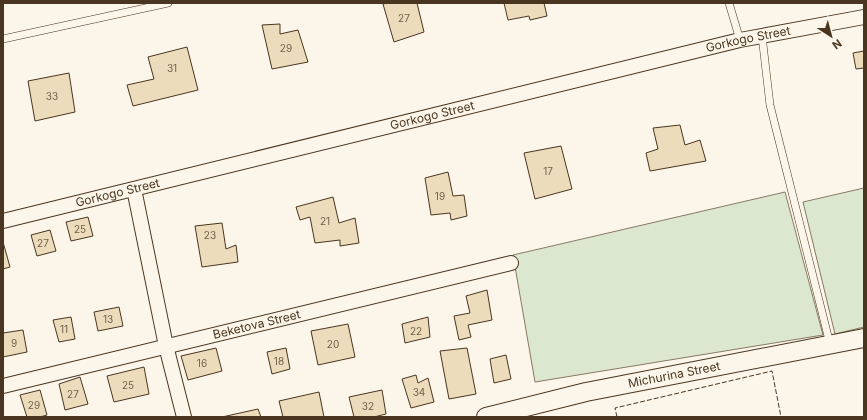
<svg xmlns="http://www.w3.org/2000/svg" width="867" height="420" font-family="Inter,sans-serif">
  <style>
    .green { fill: #dce7d0; stroke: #887966 }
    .building { fill: #ecdcbc; stroke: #4a3520 }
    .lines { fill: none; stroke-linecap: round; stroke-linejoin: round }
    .service-casing { stroke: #4a3520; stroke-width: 8 }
    .minor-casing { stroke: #4a3520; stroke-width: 16 }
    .tertiary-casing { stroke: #4a3520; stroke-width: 20 }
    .service { stroke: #fbf6e9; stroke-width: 7 }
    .minor { stroke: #fbf6e9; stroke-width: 14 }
    .tertiary { stroke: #fbf6e9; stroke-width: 18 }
    .fence { stroke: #4a3520; stroke-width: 1; stroke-dasharray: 5 2; stroke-linecap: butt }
    .labels { text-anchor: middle; stroke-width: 3; stroke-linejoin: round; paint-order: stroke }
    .number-label { font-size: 10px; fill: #725f47 }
    .street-label { font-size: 12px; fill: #4a3520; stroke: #fbf6e9 }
  </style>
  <rect width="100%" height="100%" fill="#fbf6e9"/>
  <g class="green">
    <polygon points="864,188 864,327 835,334 803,202"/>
    <polygon points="785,192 823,335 535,382 513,255"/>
  </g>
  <g class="building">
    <polygon points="388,3 417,3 424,32 394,42 383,4"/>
    <polygon points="504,3 544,3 547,16 530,20 529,16 508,20"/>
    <polygon points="280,24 280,34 298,30 308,62 272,69 262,25"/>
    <polygon points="187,47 198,90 133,106 127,85 154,79 148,57"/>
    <polygon points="864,51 864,68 856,69 853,53"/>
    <polygon points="69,73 75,112 35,121 28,81"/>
    <polygon points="680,125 685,145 700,140 706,161 650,171 646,153 658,149 653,128"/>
    <polygon points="561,146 572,189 535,199 524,153"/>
    <polygon points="448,172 453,196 464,195 467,216 451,220 450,213 431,215 425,178"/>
    <polygon points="333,197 339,223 355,218 359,243 340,246 340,240 315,243 310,217 300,220 296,207"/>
    <polygon points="88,217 93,236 71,241 66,222"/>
    <polygon points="222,223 226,249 236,245 238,262 202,267 195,226"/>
    <polygon points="50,230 56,251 37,256 31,235"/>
    <polygon points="3,242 10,267 3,269"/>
    <polygon points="487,290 492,320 468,325 471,337 459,340 454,316 470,313 466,296"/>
    <polygon points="119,307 123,326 98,331 94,312"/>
    <polygon points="71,317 75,339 59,342 53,320"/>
    <polygon points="428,317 430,337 405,343 402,324"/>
    <polygon points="348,324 355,357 318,365 311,331"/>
    <polygon points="23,330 27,352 3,357 3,333"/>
    <polygon points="216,348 222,371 188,380 181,356"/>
    <polygon points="286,348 290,369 272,374 267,352"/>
    <polygon points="467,348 476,394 449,399 440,351"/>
    <polygon points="506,355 511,379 494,383 490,359"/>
    <polygon points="144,367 149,394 114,402 107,376"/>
    <polygon points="416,375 418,383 428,378 434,402 411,408 402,379"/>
    <polygon points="80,377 88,404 65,410 59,384"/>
    <polygon points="40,390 47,415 40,417 27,417 20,395"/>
    <polygon points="382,390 386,414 374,417 354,417 349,397"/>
    <polygon points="319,392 324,417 283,417 279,401"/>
    <polygon points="258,409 261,417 222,417"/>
  </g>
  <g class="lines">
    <g class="service-casing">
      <g id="service">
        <polyline points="729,3 740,40"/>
        <polyline points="762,36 770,105 830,344"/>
        <polyline points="3,39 168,3"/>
      </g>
    </g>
    <g class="minor-casing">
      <g id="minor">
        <polyline points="134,189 166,346 184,417"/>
        <path id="s1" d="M3,221L740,40L864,17"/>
        <path id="s2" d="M3,386L511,263"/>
      </g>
    </g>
    <g class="tertiary-casing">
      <g id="tertiary">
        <path id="s3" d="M486,417L586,392L864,338"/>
      </g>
    </g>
    <use href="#service" class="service"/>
    <use href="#minor" class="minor"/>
    <use href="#tertiary" class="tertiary"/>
    <polyline class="fence" points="617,417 615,408 772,371 781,417"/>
  </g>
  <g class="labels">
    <g class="number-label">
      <text x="404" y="22">27</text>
      <text x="286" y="52">29</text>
      <text x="172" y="72">31</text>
      <text x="52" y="100">33</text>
      <text x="548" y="175">17</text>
      <text x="440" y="200">19</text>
      <text x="325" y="225">21</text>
      <text x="80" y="233">25</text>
      <text x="210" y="239">23</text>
      <text x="43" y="247">27</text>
      <text x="108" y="323">13</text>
      <text x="64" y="333">11</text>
      <text x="416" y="335">22</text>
      <text x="14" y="347">9</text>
      <text x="333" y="348">20</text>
      <text x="279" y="365">18</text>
      <text x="202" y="367">16</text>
      <text x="128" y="389">25</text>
      <text x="419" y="396">34</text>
      <text x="73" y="398">27</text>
      <text x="34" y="409">29</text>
      <text x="368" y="410">32</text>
    </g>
    <g class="street-label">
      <text dy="4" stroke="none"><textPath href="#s1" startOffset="767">Gorkogo Street</textPath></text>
      <text dy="4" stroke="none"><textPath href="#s1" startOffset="442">Gorkogo Street</textPath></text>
      <text dy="4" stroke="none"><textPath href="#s1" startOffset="118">Gorkogo Street</textPath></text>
      <text dy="4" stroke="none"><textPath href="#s2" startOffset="261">Beketova Street</textPath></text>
      <text dy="4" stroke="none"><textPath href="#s3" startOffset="193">Michurina Street</textPath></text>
    </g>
  </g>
  <rect width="867" height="420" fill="none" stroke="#4a3520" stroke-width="8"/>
  <g transform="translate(831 36) rotate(144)" stroke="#fbf6e9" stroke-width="3" paint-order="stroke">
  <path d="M0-3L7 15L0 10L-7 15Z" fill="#4a3520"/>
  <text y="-6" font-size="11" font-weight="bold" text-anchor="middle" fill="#4a3520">N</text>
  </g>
</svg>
